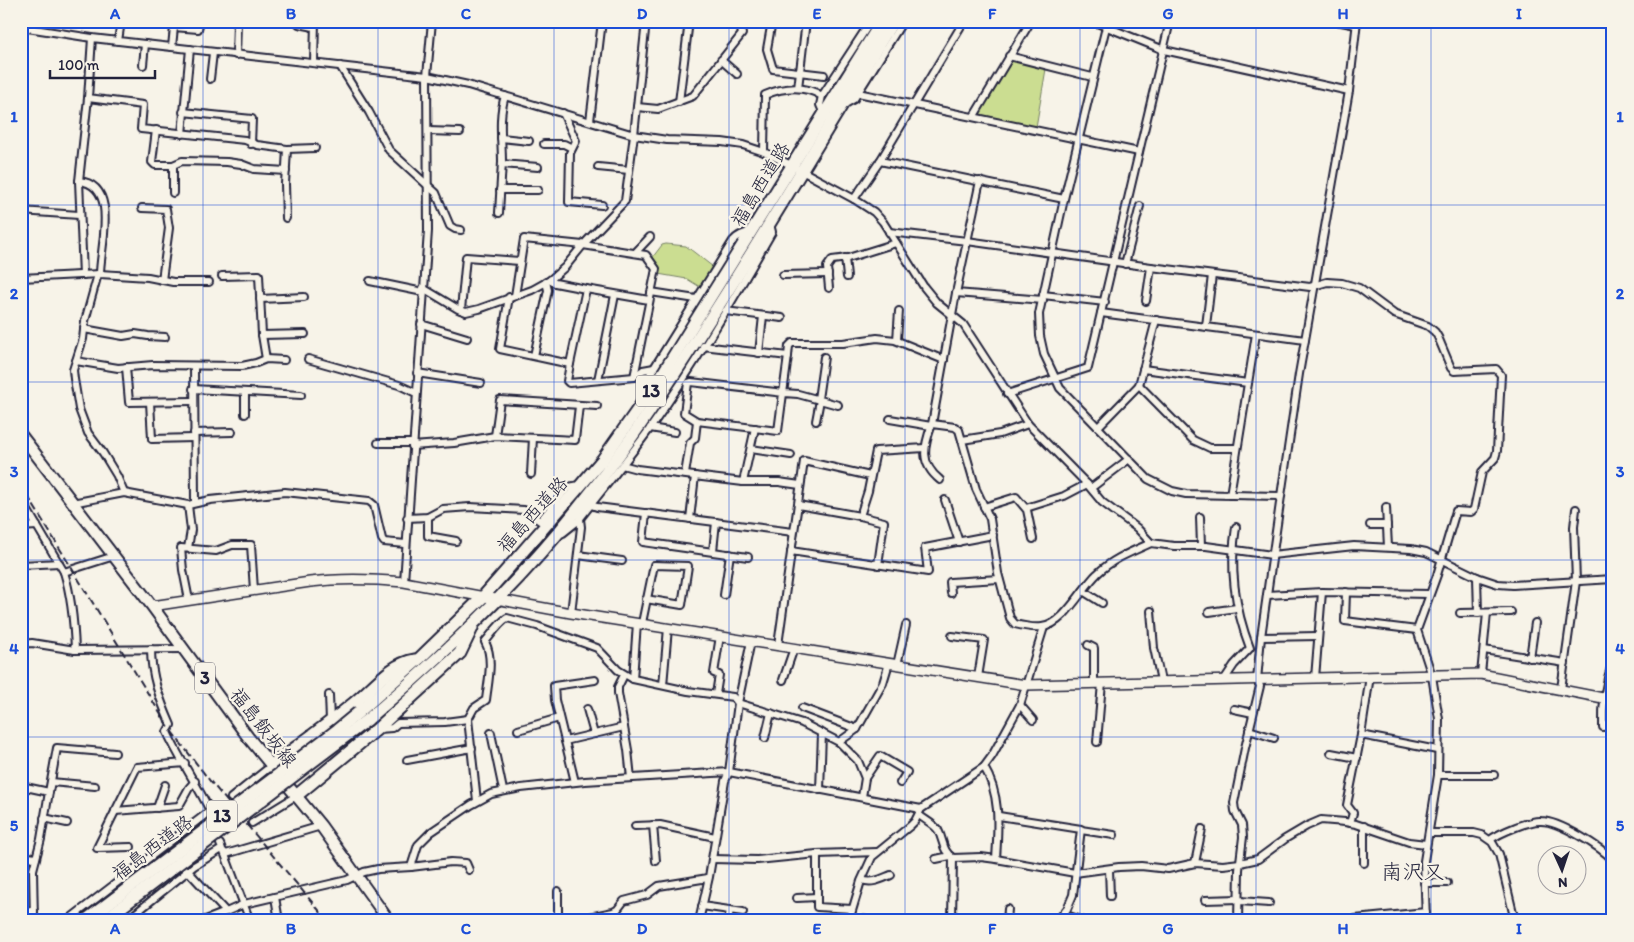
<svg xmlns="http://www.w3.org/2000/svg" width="1634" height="942" font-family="Itim,'Klee One',sans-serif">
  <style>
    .park { fill: #cbdd91; stroke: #768066 }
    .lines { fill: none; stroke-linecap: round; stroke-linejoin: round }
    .street-casing { stroke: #22223b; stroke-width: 10 }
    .secondary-casing { stroke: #22223b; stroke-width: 12 }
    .primary-casing { stroke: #22223b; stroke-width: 14 }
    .highway-casing { stroke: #22223b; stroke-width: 15 }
    .street { stroke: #f7f3e8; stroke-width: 6 }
    .secondary { stroke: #f7f3e8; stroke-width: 9 }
    .primary { stroke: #f7f3e8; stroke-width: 10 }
    .highway { stroke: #f7f3e8; stroke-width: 11 }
    .rail { stroke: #22223b; stroke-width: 2; stroke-dasharray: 8 4; stroke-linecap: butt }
    .highway-bridge-casing { stroke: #22223b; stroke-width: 15; stroke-linecap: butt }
    .highway-bridge { stroke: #f7f3e8; stroke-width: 11 }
    .grid { fill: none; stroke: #1d4ed8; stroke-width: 1; stroke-opacity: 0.55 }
    .labels { text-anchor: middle; stroke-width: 4.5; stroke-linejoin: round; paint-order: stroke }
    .shield { fill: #f7f3e8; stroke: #62616f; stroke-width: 1 }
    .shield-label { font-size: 18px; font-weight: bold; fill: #22223b }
    .street-label { font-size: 19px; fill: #22223b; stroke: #f7f3e8 }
    .quarter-label { font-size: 21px; fill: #22223b; stroke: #f7f3e8 }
    .neatline { fill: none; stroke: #1d4ed8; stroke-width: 2 }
    .grid-label { font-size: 16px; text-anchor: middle; font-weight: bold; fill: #1d4ed8 }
  </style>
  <rect width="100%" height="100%" fill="#f7f3e8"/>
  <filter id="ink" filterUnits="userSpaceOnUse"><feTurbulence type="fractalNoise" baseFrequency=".02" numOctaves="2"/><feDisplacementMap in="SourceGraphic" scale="10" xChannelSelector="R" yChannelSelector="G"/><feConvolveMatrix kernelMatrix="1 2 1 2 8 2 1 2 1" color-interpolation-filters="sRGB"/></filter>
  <g filter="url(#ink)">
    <g class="park">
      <polygon points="1011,60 1046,69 1036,127 978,114"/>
      <polygon points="666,244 686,246 717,270 705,290 687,279 658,274 660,268 652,258 662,245"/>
    </g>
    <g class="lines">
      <g class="street-casing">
        <g id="street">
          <polyline points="234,21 237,23 236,55"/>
          <polyline points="296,21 299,24 314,27"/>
          <polyline points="751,21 771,24"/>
          <polyline points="772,21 767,49 773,69 824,75"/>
          <polyline points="1092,21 1164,50 1349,91"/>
          <polyline points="1336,21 1356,25"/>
          <polyline points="21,27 92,38 427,76 468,85 634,135 667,140 722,142 743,145 764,152 791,165 854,199 874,212 883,222 924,287 937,303 963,324 1028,424 1087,484 1102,502 1137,528 1151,543 1174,546 1206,546 1272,555 1354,546 1411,549 1426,552 1477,577 1498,584 1513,585 1613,579"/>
          <polyline points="1106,27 1064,199 1039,314 1040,336 1044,354 1060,388 1148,479 1172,491 1186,494 1281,496"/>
          <polyline points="118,41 121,21"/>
          <polyline points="172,47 174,27 198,29 200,21"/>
          <polyline points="1009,56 1092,77"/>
          <polyline points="721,60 737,74"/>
          <polyline points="314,63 315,21"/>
          <polyline points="143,65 145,44"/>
          <polyline points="340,66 369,112 389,150 436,193 450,226 455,229 461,230"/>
          <polyline points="210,79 213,53"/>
          <polyline points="798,88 806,21"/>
          <polyline points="858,93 1139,152"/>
          <polyline points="88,98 143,105 141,129 245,140 257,145 287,149 285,184 286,218"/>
          <polyline points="679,102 689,21"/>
          <polyline points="842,106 854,99 903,21"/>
          <polyline points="637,107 658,109 693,96 742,34 739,21"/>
          <polyline points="183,112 252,119 251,144"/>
          <polyline points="563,113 576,141 570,153 569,202 602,205"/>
          <polyline points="824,114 820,105 822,96 871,21"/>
          <polyline points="974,116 1031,21"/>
          <polyline points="590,121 602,21"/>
          <polyline points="156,130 152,162 155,165 173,165"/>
          <polyline points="428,131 460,132"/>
          <polyline points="182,134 190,49"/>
          <polyline points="501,138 529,141"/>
          <polyline points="544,144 564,144 572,148"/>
          <polyline points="287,149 315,148"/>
          <path d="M764,152L765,95C784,87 804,85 822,96"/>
          <polyline points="880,161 1064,199"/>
          <polyline points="502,164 538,167"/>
          <polyline points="598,167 629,170"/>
          <path d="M79,181C120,185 100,247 100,274"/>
          <path d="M980,181L956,293L932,424L955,427L959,430L976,489L990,519L998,573L1010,618L1015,624C1023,626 1033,628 1042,627C1064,625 1082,588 1097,574C1112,559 1133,551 1151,543"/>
          <polyline points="500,190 538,190"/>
          <polyline points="173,193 173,165 182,161 227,162 241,164 254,169 286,171"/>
          <polyline points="854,199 880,161 964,21"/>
          <polyline points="142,208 166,209 169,228 162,280"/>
          <polyline points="21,211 79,215"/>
          <path d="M499,213C500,196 501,179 502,162C502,140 498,118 505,96"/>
          <polyline points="889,232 967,241 1151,267 1310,287 1327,282 1342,283 1359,288 1394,314 1428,326 1435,332 1438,337 1451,368 1454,371 1496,369 1501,375 1497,451 1495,458 1482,472 1474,509 1471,512 1456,511 1437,575 1417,630 1432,676 1439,719 1438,775 1424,861 1426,921"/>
          <polyline points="635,253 650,237"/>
          <polyline points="845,258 847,277"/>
          <polyline points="1125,264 1140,206"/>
          <polyline points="98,274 85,321 83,339 73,370 74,379 79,409 88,433 103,453 117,476 124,493"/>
          <polyline points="83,275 79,181 88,98 92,38"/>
          <polyline points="783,275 828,274"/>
          <polyline points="222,276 259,275 262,335 266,359"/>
          <polyline points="21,278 100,274 148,277 173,282 209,282"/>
          <polyline points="550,280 555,283 586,289 649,300"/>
          <polyline points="370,281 423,292"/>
          <polyline points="423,288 458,309 466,312 479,309 532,290 550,280 565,267 583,245 625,201 634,135 646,21"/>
          <polyline points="829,288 827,267 832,260 848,258 896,243"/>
          <polyline points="651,292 696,299"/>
          <polyline points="956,293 1043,300"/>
          <polyline points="1043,295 1105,302"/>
          <polyline points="515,296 524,239 583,245 646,255 656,269 634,377"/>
          <polyline points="509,297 500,349 570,364 586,289"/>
          <polyline points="260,299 304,297"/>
          <polyline points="1146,301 1151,267"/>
          <polyline points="461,310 466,257 520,261"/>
          <polyline points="725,311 782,318"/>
          <polyline points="1101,313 1305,340"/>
          <polyline points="421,324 467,338"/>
          <polyline points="1206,326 1212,275"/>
          <polyline points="84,329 123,336 135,334 148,336 165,337"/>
          <polyline points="262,335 305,334"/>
          <polyline points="897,340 899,311"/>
          <polyline points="703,346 788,356 778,431 697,421 684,413 688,383 691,382 784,393 798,394 838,405"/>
          <polyline points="759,353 763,316"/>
          <polyline points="534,356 548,290 546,282"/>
          <polyline points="788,356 789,346 792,343 843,343 877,338 895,340 944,360"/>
          <polyline points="308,359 399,385 416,393"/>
          <polyline points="76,361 118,368 153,365 242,366 256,363 266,359 284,360"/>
          <polyline points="570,364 567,381 569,383 634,377 643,370 654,368"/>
          <polyline points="194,366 195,503"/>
          <polyline points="126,367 129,402 193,401"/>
          <polyline points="1143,369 1248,383"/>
          <polyline points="417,373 481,383"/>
          <polyline points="598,380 615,295"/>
          <polyline points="1139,385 1193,440 1210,448 1237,448"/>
          <polyline points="193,389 301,395"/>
          <polyline points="1007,394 1088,368 1170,21"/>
          <path d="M644,399V384L733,241C738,235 743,233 751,232"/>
          <polyline points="818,399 824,357"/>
          <polyline points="150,402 152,439 194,438"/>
          <polyline points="245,414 245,392"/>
          <polyline points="890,419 931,426"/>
          <polyline points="816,421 820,400"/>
          <path d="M932,424C924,446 919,463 940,480"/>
          <polyline points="1098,427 1139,385 1156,320"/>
          <polyline points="650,428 675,432"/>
          <polyline points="194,433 232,432"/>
          <polyline points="495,436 500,400 597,406"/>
          <polyline points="962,440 1000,434 1028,424"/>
          <polyline points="378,443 412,443"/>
          <polyline points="412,446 454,443 495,436 575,440 579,406"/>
          <polyline points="751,449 791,455"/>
          <polyline points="622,465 637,469 743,482 779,482 800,485"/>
          <polyline points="531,474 533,438"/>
          <polyline points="685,474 690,443 695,438 697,421"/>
          <polyline points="743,482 755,428"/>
          <polyline points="1091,488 1129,459"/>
          <polyline points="1230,495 1256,334"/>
          <polyline points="21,499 64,572 114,556"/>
          <polyline points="945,500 959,542"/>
          <polyline points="72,503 124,493 188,505 210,500 285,492 369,501 374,505 382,539 384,542 406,544"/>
          <polyline points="591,505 597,507 793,532"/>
          <polyline points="798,505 860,516 884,522 878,565"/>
          <polyline points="984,507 1016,497 1027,510 1033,539"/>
          <polyline points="1386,507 1388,547"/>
          <polyline points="1026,508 1064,496 1087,484"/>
          <polyline points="646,513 643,542 748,557"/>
          <polyline points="860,516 868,491 876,451 925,448"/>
          <polyline points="428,517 428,536 456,541"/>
          <polyline points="1200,517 1201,546"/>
          <polyline points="407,518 428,517 443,509 470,507 524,510 540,521 568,487 580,485"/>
          <polyline points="690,519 695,476"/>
          <polyline points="1370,525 1387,525"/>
          <polyline points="21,527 37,526"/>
          <path d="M559,534L563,533L578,521C602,490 628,459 651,427C695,365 734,298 772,232L770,224"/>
          <polyline points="188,548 191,530 188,505"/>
          <polyline points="713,551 716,522"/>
          <polyline points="791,551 928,572 925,548 993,535"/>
          <polyline points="578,555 622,561"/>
          <polyline points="21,565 59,563"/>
          <path d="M64,572C72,598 74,623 75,650"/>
          <polyline points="1477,577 1478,613"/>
          <polyline points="404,582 428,231 427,76 432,21"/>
          <polyline points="1083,591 1102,603"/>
          <polyline points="1346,592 1345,621 1417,630"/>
          <polyline points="951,593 950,582 999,579"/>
          <polyline points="724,595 730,554"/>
          <polyline points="1267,595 1322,592 1429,594"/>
          <polyline points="189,600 183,570 181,548 216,551 232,545 251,545 254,590"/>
          <polyline points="1151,611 1154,648 1161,681"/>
          <polyline points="1209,612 1237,608"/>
          <polyline points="571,613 581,527 580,519"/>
          <polyline points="1460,613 1511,612"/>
          <polyline points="642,623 654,565 688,566 682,605 646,599"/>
          <polyline points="952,636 984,640 978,677"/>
          <polyline points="1261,637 1318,636"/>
          <polyline points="21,644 32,643 75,650 183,649"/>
          <polyline points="778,645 804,461 870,476"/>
          <polyline points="1088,645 1094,648 1094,683"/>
          <path d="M151,649C151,676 160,700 171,725L167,732C179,759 197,784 210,811"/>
          <polyline points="1484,650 1565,663"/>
          <polyline points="1530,658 1535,623"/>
          <polyline points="897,665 906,625"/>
          <polyline points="1481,674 1487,613"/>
          <polyline points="624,675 618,687 618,693 628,750 631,778"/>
          <polyline points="1315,678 1322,592"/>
          <polyline points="633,679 637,623"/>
          <polyline points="783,680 794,648"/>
          <path d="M1224,680L1234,665L1250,648C1235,609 1229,569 1236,527"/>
          <polyline points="663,685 668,628"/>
          <polyline points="1561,689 1576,581 1574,527 1576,509"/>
          <polyline points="716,694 719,675 714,673 720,636"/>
          <polyline points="329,695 330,721"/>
          <polyline points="1020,705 1033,720"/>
          <polyline points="802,708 857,729 883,683 889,663"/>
          <polyline points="587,709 594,734"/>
          <polyline points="1234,709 1253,713"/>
          <path d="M1603,727C1602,703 1605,684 1613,661"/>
          <polyline points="379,729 392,728 398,723 445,722 468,719"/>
          <polyline points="518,730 559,718"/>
          <polyline points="1249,730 1274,738"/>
          <polyline points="491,733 503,790"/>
          <polyline points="1361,735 1437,750"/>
          <polyline points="765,738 771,713"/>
          <polyline points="565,741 624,727"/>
          <polyline points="839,742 857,729"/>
          <polyline points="1097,742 1102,683"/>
          <polyline points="1331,753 1357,758"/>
          <polyline points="407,760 472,748"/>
          <path d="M984,767C1001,795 998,827 996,859"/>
          <polyline points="1438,775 1494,775"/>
          <polyline points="865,778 880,756 907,772 900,783"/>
          <polyline points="51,782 95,786"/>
          <polyline points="575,782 555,700 554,686 595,680"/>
          <polyline points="21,786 49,792 41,839 33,870 34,921"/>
          <polyline points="820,790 822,733"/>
          <polyline points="49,792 57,748 115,753"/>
          <polyline points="231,798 271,766"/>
          <path d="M477,801L468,719L474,708L486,700C488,682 494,658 485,642C492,634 499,623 507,618L537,626L597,648L618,670L633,679L688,691L733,697L738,703L802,723L839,742L858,761L865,778L862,797"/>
          <polyline points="157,808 165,785"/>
          <polyline points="115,811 179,806 189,788 195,781"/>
          <path d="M919,815C925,820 934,824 938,830C944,841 942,851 953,858L952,921"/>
          <polyline points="999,816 1081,829 1073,895 1067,909 1057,921"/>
          <polyline points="44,818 67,823"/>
          <polyline points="252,823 296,796"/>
          <polyline points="1350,823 1353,813 1347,805 1361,735 1370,676"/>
          <polyline points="653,825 656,861"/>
          <polyline points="635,826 660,825 715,837"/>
          <polyline points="1364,826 1364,863"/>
          <polyline points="1081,830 1114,835"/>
          <polyline points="1429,833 1474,833 1482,835 1492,842 1499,854 1515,921"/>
          <path d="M1490,840C1499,833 1530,820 1541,821C1559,821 1601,847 1613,860"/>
          <polyline points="131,847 97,848 137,767 185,763"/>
          <polyline points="224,852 250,921"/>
          <polyline points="226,854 321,826"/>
          <polyline points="817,854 817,907 852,909"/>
          <polyline points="21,856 36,858"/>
          <polyline points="953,858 981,857 996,859 1075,873 1119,867 1141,866 1168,869 1195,863 1223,865 1240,863 1258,859 1285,839 1307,826 1321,820 1345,822 1356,824 1409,842 1426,844"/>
          <polyline points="712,859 757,860 817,854 877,852"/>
          <polyline points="936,859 950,856"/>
          <polyline points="1195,863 1202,829"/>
          <polyline points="411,867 451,862 466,863 469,870"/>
          <polyline points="185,869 188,871 226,912 244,904 347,880 364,872 378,869 411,867 418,845 431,832 471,805 491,794 521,788 585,781 729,772 921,809"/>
          <polyline points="1109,869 1110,896"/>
          <path d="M862,880C872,884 881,879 891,875"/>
          <polyline points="1424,883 1447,883"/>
          <polyline points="275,897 279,921"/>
          <polyline points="797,898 817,897"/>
          <polyline points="1205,900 1239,899"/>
          <polyline points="1239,901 1269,903"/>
          <polyline points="702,906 743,912"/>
          <polyline points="21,912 34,911"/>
          <polyline points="1063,914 1084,921"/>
          <polyline points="849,918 876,921"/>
          <polyline points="1355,919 1426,912"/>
          <polyline points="67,921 210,811 213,816"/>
          <polyline points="126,921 194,866 222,849 220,844"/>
          <polyline points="203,921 226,912"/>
          <polyline points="558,921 558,891"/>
          <polyline points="570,921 613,912 617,910 624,901 647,895 659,886 708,878"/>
          <polyline points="699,921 709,877 725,781 729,772 738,703 751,641"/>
          <polyline points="728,921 730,910"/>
          <polyline points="849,921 861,881 872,857 910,826 915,821 921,809 984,767 992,756 1020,705 1044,627"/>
          <polyline points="1007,921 1008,909"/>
          <polyline points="1238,921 1239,870 1243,837 1242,825 1235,811 1234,803 1245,748 1260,686 1257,680 1261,637 1281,496 1299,374 1349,91 1357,21"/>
        </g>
      </g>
      <g class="secondary-casing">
        <path id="secondary" d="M152,606L310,582C342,578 372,579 404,582L571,613L1026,685L1481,674L1613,700"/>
      </g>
      <g class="primary-casing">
        <polyline id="primary" points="21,435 152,606 248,737 321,826 389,921"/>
      </g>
      <g class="highway-casing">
        <g id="highway">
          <polyline points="359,712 419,659 483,597 581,485 603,459 660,378 882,21"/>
          <path d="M367,720C442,656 515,588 576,511C628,447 673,377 717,308C777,213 834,117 893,21"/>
          <path d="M271,766C299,745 327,725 354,703C373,688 390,664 415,660"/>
          <polyline points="296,796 377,729 460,653 472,628"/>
        </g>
      </g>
      <use href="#street" class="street"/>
      <use href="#secondary" class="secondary"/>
      <use href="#primary" class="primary"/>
      <use href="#highway" class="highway"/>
      <polyline class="rail" points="21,485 169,728 210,781 328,921"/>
      <g class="highway-bridge-casing">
        <g id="highway-bridge">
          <polyline points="85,921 336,731 359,712"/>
          <polyline points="103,921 367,720"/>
        </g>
      </g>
      <use href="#highway-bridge" class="highway-bridge"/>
    </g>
  </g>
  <path class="grid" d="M203,21V921M378,21V921M554,21V921M729,21V921M905,21V921M1080,21V921M1256,21V921M1431,21V921M21,205H1613M21,382H1613M21,560H1613M21,737H1613"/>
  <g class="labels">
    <g class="shield">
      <rect x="636" y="375.5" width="30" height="31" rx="4"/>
      <rect x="195" y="662.5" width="20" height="31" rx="4"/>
      <rect x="207" y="800.5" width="30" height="31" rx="4"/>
    </g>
    <g class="shield-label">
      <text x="651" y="397">13</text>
      <text x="205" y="684">3</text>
      <text x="222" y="822">13</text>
    </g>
    <g class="street-label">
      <text transform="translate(760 184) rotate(-59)" y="7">福島西道路</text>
      <text transform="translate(532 514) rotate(-48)" y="7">福島西道路</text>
      <text transform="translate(264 727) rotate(52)" y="7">福島飯坂線</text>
      <text transform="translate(152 847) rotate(-37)" y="7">福島西道路</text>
    </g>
    <g class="quarter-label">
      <text x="1413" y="879">南沢又</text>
    </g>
  </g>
  <rect width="1634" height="942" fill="none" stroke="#f7f3e8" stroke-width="55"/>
  <g transform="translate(1562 870) rotate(177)"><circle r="24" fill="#f7f3e8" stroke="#a29fa3"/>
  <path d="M0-4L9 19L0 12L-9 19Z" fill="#22223b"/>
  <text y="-8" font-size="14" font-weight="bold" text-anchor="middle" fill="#22223b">N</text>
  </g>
  <path d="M50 70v8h105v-8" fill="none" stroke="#22223b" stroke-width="2.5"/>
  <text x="58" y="70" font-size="15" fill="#22223b" stroke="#f7f3e8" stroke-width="4" paint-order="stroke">100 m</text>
  <rect x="28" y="28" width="1578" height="886" class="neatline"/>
  <g class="grid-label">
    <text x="115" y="19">A</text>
    <text x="291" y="19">B</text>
    <text x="466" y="19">C</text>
    <text x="642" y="19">D</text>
    <text x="817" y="19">E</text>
    <text x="992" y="19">F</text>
    <text x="1168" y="19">G</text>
    <text x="1343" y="19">H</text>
    <text x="1519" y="19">I</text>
    <text x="14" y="122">1</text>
    <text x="1620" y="122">1</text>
    <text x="14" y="299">2</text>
    <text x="1620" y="299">2</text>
    <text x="14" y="477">3</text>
    <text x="1620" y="477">3</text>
    <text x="14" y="654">4</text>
    <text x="1620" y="654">4</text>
    <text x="14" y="831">5</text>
    <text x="1620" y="831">5</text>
    <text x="115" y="934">A</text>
    <text x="291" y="934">B</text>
    <text x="466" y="934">C</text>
    <text x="642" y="934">D</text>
    <text x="817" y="934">E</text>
    <text x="992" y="934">F</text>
    <text x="1168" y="934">G</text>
    <text x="1343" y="934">H</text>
    <text x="1519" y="934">I</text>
  </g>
</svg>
